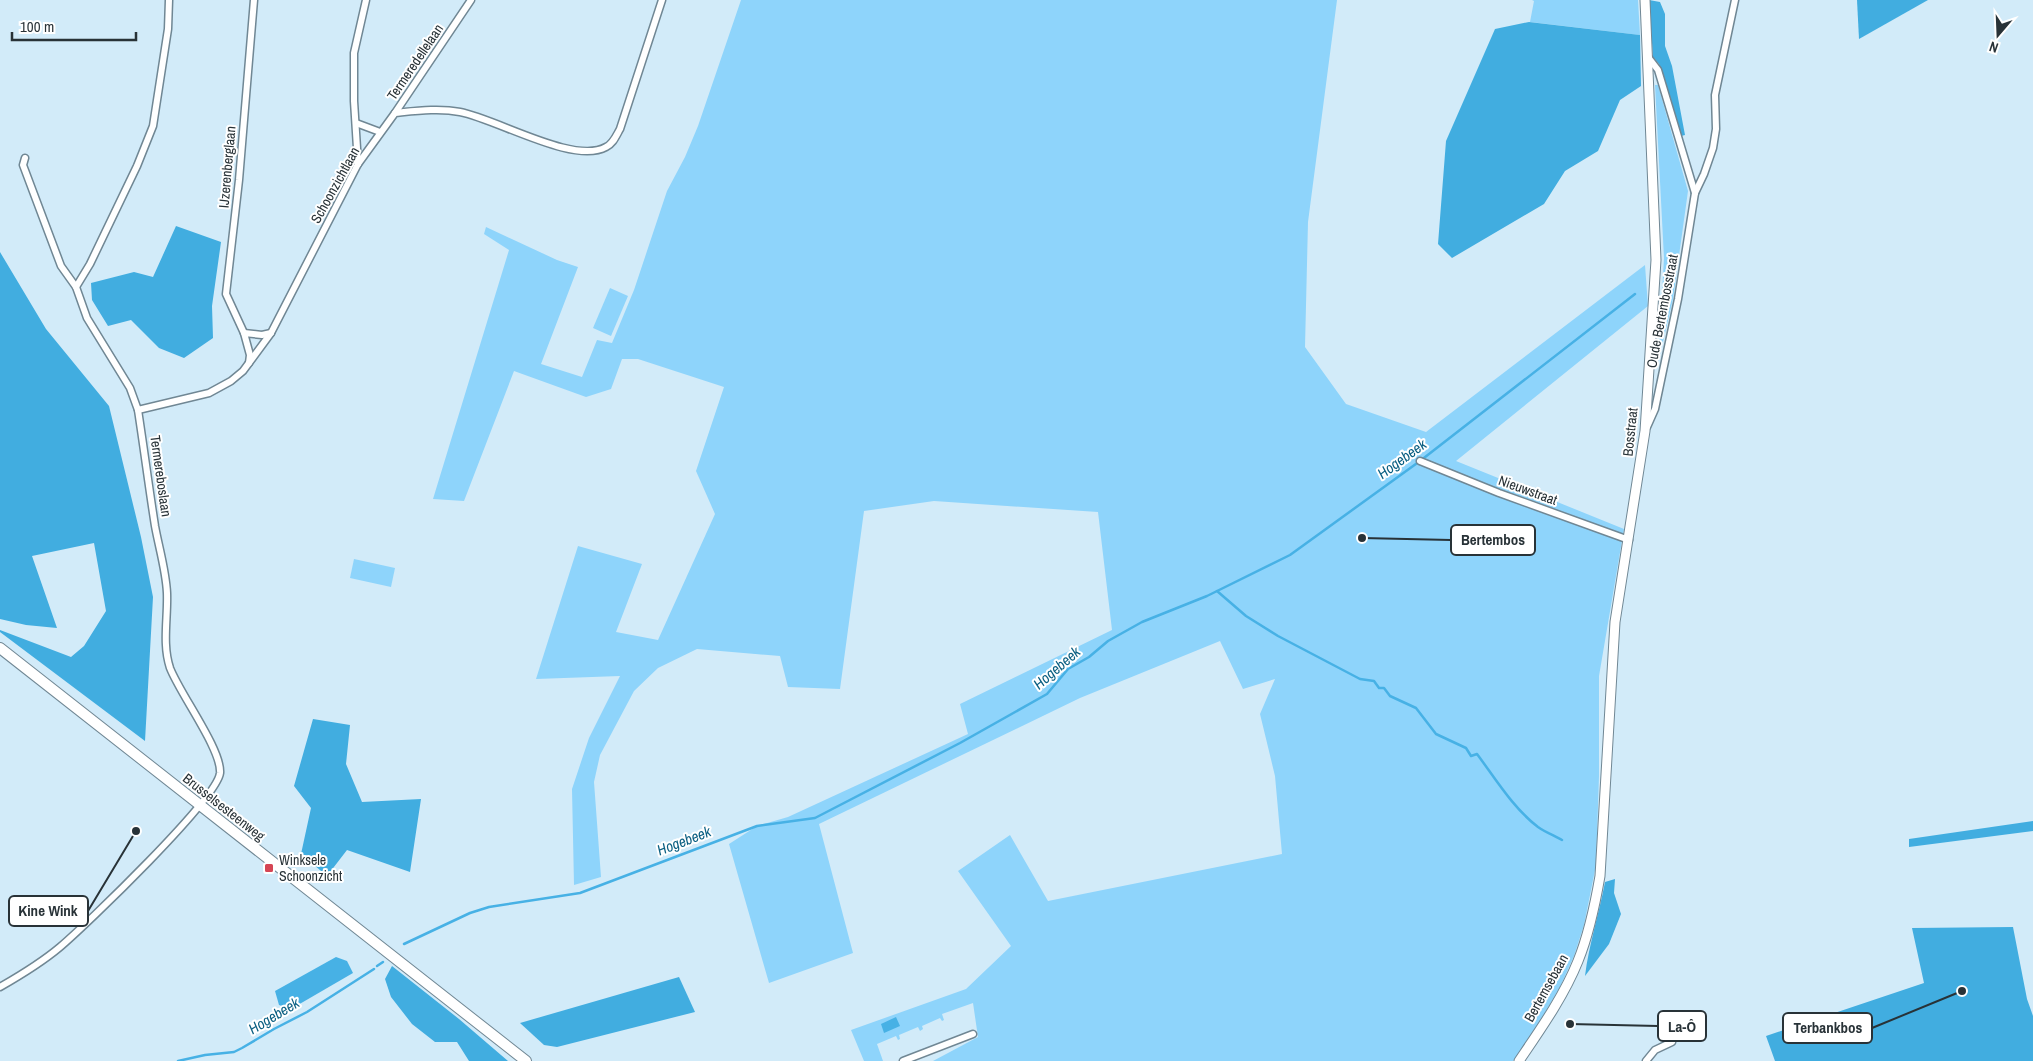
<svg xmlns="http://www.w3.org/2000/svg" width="2033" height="1061" font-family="'Archivo Narrow',sans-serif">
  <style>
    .green { fill: #8ed4fb }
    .forest { fill: #41ade0 }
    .water { fill: #47b1e5 }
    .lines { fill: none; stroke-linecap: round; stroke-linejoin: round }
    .stream { stroke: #47b1e5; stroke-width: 2.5 }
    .street-casing { stroke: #708794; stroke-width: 9 }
    .secondary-casing { stroke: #708794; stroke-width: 11 }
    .primary-casing { stroke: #708794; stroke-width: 12 }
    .street { stroke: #fff; stroke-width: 6 }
    .secondary { stroke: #fff; stroke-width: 9 }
    .primary { stroke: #fff; stroke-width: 10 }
    .poi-dot { fill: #d54554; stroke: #fff; stroke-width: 2 }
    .labels { text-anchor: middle; stroke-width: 4; stroke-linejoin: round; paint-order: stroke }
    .street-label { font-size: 14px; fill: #283237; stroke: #fff }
    .poi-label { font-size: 14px; fill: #283237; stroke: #fff; text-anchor: start }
    .water-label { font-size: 15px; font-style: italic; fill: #0a5f82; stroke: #fff }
    .leader { fill: none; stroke: #283237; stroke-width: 2 }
    .callout-dot { fill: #283237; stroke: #fff; stroke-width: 2 }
    .callout { fill: #fff; stroke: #283237; stroke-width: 2 }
    .callout-label { font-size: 15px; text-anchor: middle; font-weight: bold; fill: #283237 }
  </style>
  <rect width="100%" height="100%" fill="#d2ebf9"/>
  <g class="green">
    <polygon points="741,0 1337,0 1308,222 1305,347 1346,404 1426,432 1645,265 1648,306 1456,461 1624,529 1599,676 1599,776 1596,865 1584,925 1574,956 1560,987 1524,1048 1513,1061 933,1061 978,1037 973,1003 942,1014 944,1020 942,1021 940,1018 922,1026 923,1029 920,1031 918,1027 899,1035 900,1039 898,1040 896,1036 877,1044 883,1061 864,1061 851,1030 966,989 1011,946 958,871 1010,835 1048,901 1282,854 1275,776 1260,714 1275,679 1243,689 1220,641 1080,698 819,824 853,953 769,983 729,844 757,826 788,817 968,734 960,704 1112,630 1098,512 934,501 864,511 840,689 788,687 780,656 697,649 658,668 634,691 600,755 594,782 601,877 574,885 572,789 589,738 620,676 536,679 578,546 642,564 616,632 658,640 715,514 696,471 724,387 638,359 622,359 611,389 586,397 514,371 464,501 433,499 509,250 484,234 486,227 557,260 578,267 541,364 582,377 597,340 612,343 634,290 667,191 685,157 698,126"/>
    <polygon points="1532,0 1638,0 1640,35 1530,22 1534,1"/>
    <polygon points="1655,85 1658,85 1688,191 1673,299 1658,363 1664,258"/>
    <polygon points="610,288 628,296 611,336 593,328"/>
    <polygon points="354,559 395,568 391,587 350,578"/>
  </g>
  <g class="forest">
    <polygon points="1649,0 1660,2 1665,14 1665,46 1672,66 1685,135 1681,136 1659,64 1653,57"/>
    <polygon points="1857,0 1928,0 1859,39"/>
    <polygon points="1529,22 1640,35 1641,86 1620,100 1598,151 1565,171 1544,204 1452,258 1438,244 1446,141 1495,29"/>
    <polygon points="176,226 221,242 212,306 213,338 184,358 159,348 131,320 108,326 92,300 91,283 134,272 153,277"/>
    <polygon points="0,252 46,329 109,406 141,537 153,597 145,741 0,632 0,630 71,657 84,646 106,611 94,543 32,556 57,628 26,625 0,619"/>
    <polygon points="313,719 350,725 346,764 362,802 421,799 410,872 347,850 327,876 301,854 311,808 294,786"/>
    <polygon points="2033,821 2033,831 1909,847 1909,839"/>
    <path d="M1615,879L1614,893L1621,914L1609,944L1585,976C1589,944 1599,914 1605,882Z"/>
    <polygon points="2013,927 2027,999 2033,1016 2033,1061 1775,1061 1766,1036 1924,983 1912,928"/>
    <polygon points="392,966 459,1019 508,1061 469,1061 457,1042 435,1042 412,1024 391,997 385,979"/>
    <polygon points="679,977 695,1012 557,1047 544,1045 520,1023"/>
  </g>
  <g class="water">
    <polygon points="336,957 347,961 353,973 291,1009 279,1005 275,991"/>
    <polygon points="896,1017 900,1026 884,1033 881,1024"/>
  </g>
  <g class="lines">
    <g class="stream">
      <path d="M1217,591L1246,616L1278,636L1360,679L1374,681L1379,688H1384L1390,696L1416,708L1436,734L1466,748L1471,756L1477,754C1495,778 1513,808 1538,827C1545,832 1555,836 1562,840"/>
      <polyline points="404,944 470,913 489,907 580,893 757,826 815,818 960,743 1047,694 1068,669 1089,657 1108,641 1142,622 1207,596 1290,555 1420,461 1635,294"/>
      <polyline points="377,966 383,962"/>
      <polyline points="178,1061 205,1055 234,1052 242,1048 274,1029 307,1012 374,969"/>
    </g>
    <g class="street-casing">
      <g id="street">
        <polyline points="1648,57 1658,70 1695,193"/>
        <polyline points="395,113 471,0"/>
        <polyline points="356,123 380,132"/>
        <polyline points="358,164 354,101 354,53 366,0"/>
        <polyline points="76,287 90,264 137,166 153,126 168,29 169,0"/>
        <polyline points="244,333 226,294 239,180 254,0"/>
        <polyline points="249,363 250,355 244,333 262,335 271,333"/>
        <path d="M138,410L209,393L231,381L243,371L271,333L358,164L395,113C416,111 439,108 460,112C497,119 574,165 606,147C613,144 616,136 620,129L662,0"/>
        <polyline points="1647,427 1655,409 1678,299 1695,193 1704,174 1713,148 1716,129 1715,95 1735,0"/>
        <polyline points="1420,461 1499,493 1629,540"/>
        <path d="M0,987C21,975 41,963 60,947C86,925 217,799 220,773C222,750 180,694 170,668C162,644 168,618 167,593C166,571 159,548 155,526C149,488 144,449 138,410L130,388L87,318L76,287L61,266L23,165L25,158"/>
        <polyline points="903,1061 973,1034"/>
        <polyline points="1646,1061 1655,1050 1672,1042"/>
      </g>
    </g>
    <g class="secondary-casing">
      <path id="secondary" d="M1519,1061C1540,1030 1564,996 1578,961C1589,934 1595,905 1600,876L1615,622L1645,431L1656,260L1645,0"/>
    </g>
    <g class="primary-casing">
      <polyline id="primary" points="0,648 526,1061"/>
    </g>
    <use href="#street" class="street"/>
    <use href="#secondary" class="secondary"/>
    <use href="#primary" class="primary"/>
  </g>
  <rect class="poi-dot" x="264" y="863" width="10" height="10" rx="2.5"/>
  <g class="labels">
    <g class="street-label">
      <text transform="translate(415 62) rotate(-56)" y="5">Termeredellelaan</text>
      <text transform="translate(227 167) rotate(-85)" y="5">IJzerenberglaan</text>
      <text transform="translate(335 185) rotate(-61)" y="5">Schoonzichtlaan</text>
      <text transform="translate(1662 311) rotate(-79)" y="5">Oude Bertembosstraat</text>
      <text transform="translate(1630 432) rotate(-84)" y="5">Bosstraat</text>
      <text transform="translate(161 476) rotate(82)" y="5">Termereboslaan</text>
      <text transform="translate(1528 490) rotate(20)" y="5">Nieuwstraat</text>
      <text transform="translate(224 807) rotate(38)" y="5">Brusselsesteenweg</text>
      <text transform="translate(1546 988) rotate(-61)" y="5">Bertemsebaan</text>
    </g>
    <g class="poi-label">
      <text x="279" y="865">Winksele<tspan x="279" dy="16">Schoonzicht</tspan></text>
    </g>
    <g class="water-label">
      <text transform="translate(1402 459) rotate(-36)" y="5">Hogebeek</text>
      <text transform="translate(1057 668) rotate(-41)" y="5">Hogebeek</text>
      <text transform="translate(684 841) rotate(-21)" y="5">Hogebeek</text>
      <text transform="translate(274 1016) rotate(-31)" y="5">Hogebeek</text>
    </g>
  </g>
  <path class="leader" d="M1362 538L1451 540M136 831L88 911M1570 1024L1658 1026M1962 991L1872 1028"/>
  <g class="callout-dot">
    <circle cx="1362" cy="538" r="5"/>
    <circle cx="136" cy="831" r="5"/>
    <circle cx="1570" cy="1024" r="5"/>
    <circle cx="1962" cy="991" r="5"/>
  </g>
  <g class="callout">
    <rect x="1451" y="525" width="84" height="30" rx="5"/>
    <rect x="9" y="896" width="79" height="30" rx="5"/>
    <rect x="1658" y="1011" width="48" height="30" rx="5"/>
    <rect x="1783" y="1013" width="89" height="30" rx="5"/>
  </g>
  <g class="callout-label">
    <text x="1493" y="545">Bertembos</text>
    <text x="48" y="916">Kine Wink</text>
    <text x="1682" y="1032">La-Ô</text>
    <text x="1828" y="1033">Terbankbos</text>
  </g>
  <g transform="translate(1998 35) rotate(199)" stroke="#ffffff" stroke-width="4" paint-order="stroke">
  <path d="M0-4L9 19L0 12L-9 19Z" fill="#283237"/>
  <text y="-8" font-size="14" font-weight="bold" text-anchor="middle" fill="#283237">N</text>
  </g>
  <path d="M12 32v8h124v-8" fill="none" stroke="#283237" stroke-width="2.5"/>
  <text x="20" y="32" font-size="15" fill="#283237" stroke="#ffffff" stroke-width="4" paint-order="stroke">100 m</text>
</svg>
